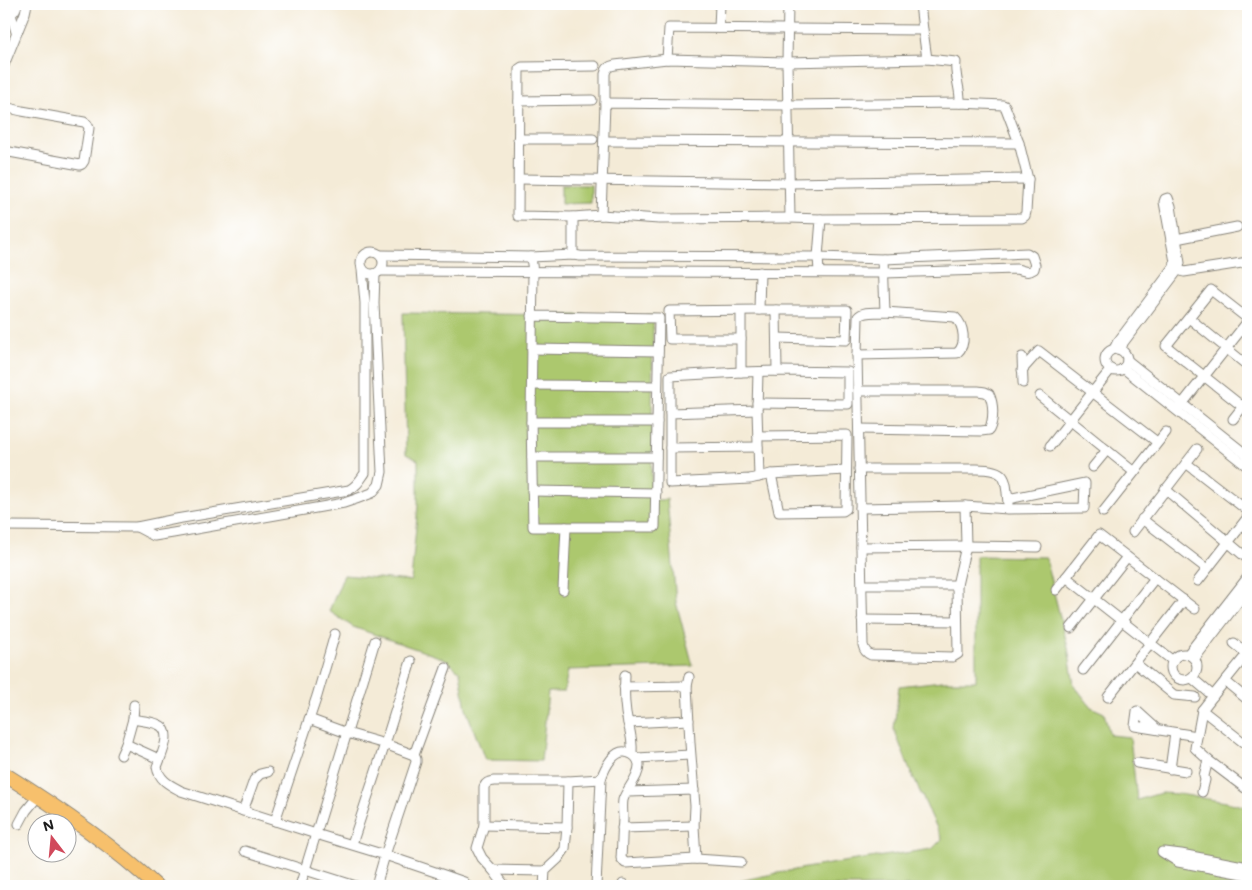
<svg xmlns="http://www.w3.org/2000/svg" width="1252" height="890" font-family="Mali,sans-serif">
  <style>
    .green { fill: #acc86e; stroke: #647245 }
    .lines { fill: none; stroke-linecap: round; stroke-linejoin: round }
    .street-casing { stroke: #88847a; stroke-width: 11 }
    .primary-casing { stroke: #88847a; stroke-width: 16 }
    .street { stroke: #fff; stroke-width: 9 }
    .primary { stroke: #f7c06c; stroke-width: 14 }
  </style>
  <rect width="100%" height="100%" fill="#fff"/>
  <filter id="ink" filterUnits="userSpaceOnUse"><feTurbulence type="fractalNoise" baseFrequency=".02" numOctaves="2"/><feDisplacementMap in="SourceGraphic" scale="10" xChannelSelector="R" yChannelSelector="G"/><feConvolveMatrix kernelMatrix="1 2 1 2 8 2 1 2 1" color-interpolation-filters="sRGB"/></filter>
  <filter id="wash" filterUnits="userSpaceOnUse"><feTurbulence type="fractalNoise" baseFrequency=".0096" numOctaves="4" result="noise"/><feDisplacementMap in="SourceGraphic" scale="20" xChannelSelector="R" yChannelSelector="G"/><feGaussianBlur stdDeviation="1.12" result="paint"/><feColorMatrix in="noise" values="0 0 0 0 0 0 0 0 0 0 0 0 0 0 0 0 0 1.4 0 .05"/><feComposite in="paint" operator="in"/></filter>
  <g filter="url(#wash)">
    <rect width="100%" height="100%" fill="#f4ebd7"/>
    <g class="green">
      <polygon points="561,185 591,185 591,203 561,204"/>
      <polygon points="403,313 654,316 653,332 651,499 660,500 667,499 676,602 693,666 568,670 564,692 548,692 541,761 485,760 466,709 460,672 445,659 353,627 329,611 344,575 411,581 418,505 418,460 406,454"/>
      <path d="M976,556L1045,557L1068,648L1074,685L1091,707L1104,713L1110,735L1130,737L1137,800L1161,793L1179,794L1226,802L1248,807V886H732V883C797,867 865,859 932,849L942,839L909,768L894,729L899,686L942,681H976Z"/>
    </g>
  </g>
  <g filter="url(#ink)">
    <g class="lines">
      <g class="street-casing">
        <g id="street">
          <polyline points="788,4 787,62 790,218 821,219 818,257 819,272"/>
          <path d="M920,4L923,30L927,59L956,62C954,76 961,89 960,103"/>
          <polyline points="9,7 16,32"/>
          <path d="M4,15C11,16 16,11 17,4"/>
          <polyline points="719,28 720,4"/>
          <polyline points="667,59 669,28 923,30"/>
          <polyline points="4,65 25,13 27,4"/>
          <polyline points="595,66 522,67 519,69 518,216 573,217 601,215 659,219 790,218"/>
          <polyline points="519,101 592,100"/>
          <path d="M605,103V74C606,68 609,66 615,65L667,59L787,62L927,59"/>
          <polyline points="4,107 22,111 84,122 87,124 89,128 84,161 82,164 80,165 4,151"/>
          <polyline points="518,139 593,139"/>
          <polyline points="604,141 1019,143"/>
          <polyline points="519,179 790,183 1028,179"/>
          <polyline points="601,215 605,103 789,105 960,103 1003,105 1005,106 1019,143 1028,179 1026,212 1025,216 1022,218 821,219"/>
          <polyline points="1171,240 1237,227"/>
          <circle cx="372" cy="263" r="11"/>
          <path d="M380,255L531,257L573,255L580,256L818,257L883,259L1027,253L1032,256L1035,265L1034,269C1027,274 1023,270 1016,269L884,273L381,271"/>
          <polyline points="573,255 573,217"/>
          <polyline points="531,257 533,272 531,417 533,527 655,527 659,318 532,316"/>
          <path d="M883,259L885,312C876,313 864,310 858,317L857,355L863,645C864,650 866,653 871,655L953,657L958,654L957,585L966,546L965,506"/>
          <polyline points="1174,268 1184,272 1248,262"/>
          <polyline points="760,272 759,310 847,310 846,340 777,338"/>
          <polyline points="776,310 777,371"/>
          <polyline points="741,311 741,372 777,371 848,372 848,404 757,403"/>
          <polyline points="1189,318 1248,366"/>
          <polyline points="741,339 670,339 669,311 759,310"/>
          <polyline points="532,349 658,351"/>
          <polyline points="1114,349 1117,343 1174,267 1175,262 1164,202 1165,199 1168,198 1171,206 1180,263 1178,270 1123,343 1121,350"/>
          <circle cx="1116" cy="360" r="11"/>
          <path d="M857,355L957,353C967,345 964,325 955,317L885,312"/>
          <polyline points="1022,357 1023,383"/>
          <polyline points="1127,360 1248,456"/>
          <polyline points="1123,368 1248,467"/>
          <polyline points="1022,370 1039,351 1157,442"/>
          <polyline points="741,372 670,376 670,483 750,479 771,474 779,512 843,511 846,509 847,435 758,436"/>
          <polyline points="758,372 757,410 759,477"/>
          <polyline points="532,385 657,386"/>
          <path d="M858,391H978L985,392L989,394C994,404 994,420 989,430L981,431L859,429"/>
          <polyline points="1040,396 1134,472"/>
          <polyline points="1243,407 1166,346 1211,290 1248,319"/>
          <polyline points="1179,408 1248,321"/>
          <polyline points="670,413 757,410"/>
          <polyline points="1233,419 1248,400"/>
          <polyline points="531,422 657,422"/>
          <polyline points="1050,446 1111,369"/>
          <polyline points="670,448 758,447"/>
          <polyline points="532,457 656,457"/>
          <polyline points="1186,463 1248,511"/>
          <polyline points="1093,467 1107,450"/>
          <path d="M859,469H977C1007,469 1006,478 1008,504"/>
          <polyline points="771,474 846,470"/>
          <polyline points="1165,489 1248,559"/>
          <polyline points="532,491 656,493"/>
          <polyline points="860,508 965,506 1008,509 1084,508 1085,483 1008,499"/>
          <polyline points="1103,512 1166,432"/>
          <polyline points="1142,519 1207,569"/>
          <path d="M4,526L137,527L176,519L349,490C357,486 360,480 365,473V303L362,269"/>
          <polyline points="137,527 154,536 173,533 344,503 356,499 372,493 379,485 382,472 374,303 375,274"/>
          <polyline points="1133,532 1197,449"/>
          <polyline points="861,547 966,546 1037,547"/>
          <polyline points="1066,577 1173,661"/>
          <polyline points="1198,581 1248,517"/>
          <polyline points="862,585 957,585"/>
          <polyline points="563,590 566,527"/>
          <polyline points="1056,590 1099,535 1195,609"/>
          <polyline points="862,620 957,621"/>
          <polyline points="1071,628 1127,557"/>
          <circle cx="1184" cy="667" r="13"/>
          <polyline points="1188,654 1248,577"/>
          <polyline points="1195,658 1248,589"/>
          <polyline points="1135,663 1174,695 1195,697"/>
          <polyline points="1083,670 1155,578"/>
          <path d="M625,675C624,691 624,707 628,723L689,720"/>
          <polyline points="689,677 687,686 690,743 695,806 694,826 696,859"/>
          <polyline points="1192,678 1213,696 1247,654 1234,643"/>
          <polyline points="1225,681 1248,700"/>
          <polyline points="624,687 687,686"/>
          <polyline points="1108,697 1184,600"/>
          <polyline points="1202,710 1248,746"/>
          <path d="M133,719C141,721 150,721 157,724C175,730 161,755 157,767C159,780 170,785 181,791L316,834L385,855L447,876L464,882L467,886"/>
          <polyline points="309,719 347,733 385,744 414,755"/>
          <path d="M628,723C631,734 633,743 632,754"/>
          <polyline points="1158,730 1137,711 1135,726 1197,736"/>
          <polyline points="126,744 159,759"/>
          <polyline points="121,755 126,744 133,719 134,705"/>
          <polyline points="637,758 690,755"/>
          <polyline points="1208,760 1245,788"/>
          <polyline points="1137,763 1186,771"/>
          <polyline points="1170,769 1175,733"/>
          <polyline points="628,792 694,790"/>
          <polyline points="1202,792 1205,780 1204,776 1208,760 1195,748 1202,710 1213,696"/>
          <polyline points="243,811 254,780 260,774 268,772"/>
          <polyline points="275,821 317,696 335,634"/>
          <polyline points="19,824 26,811 39,795"/>
          <polyline points="484,825 567,827 568,781"/>
          <polyline points="622,828 694,826"/>
          <polyline points="352,844 385,744 411,661"/>
          <polyline points="245,851 356,886"/>
          <polyline points="1162,852 1178,862 1248,875"/>
          <polyline points="1165,852 1181,854 1248,867"/>
          <polyline points="493,870 545,871"/>
          <polyline points="300,886 375,641"/>
          <polyline points="376,886 385,855 416,762 416,759 414,755 446,668"/>
          <path d="M505,886L493,870L482,858L477,848L484,825V787C486,782 489,782 494,781H568L601,779"/>
          <polyline points="544,886 545,871 558,859 565,849 567,827"/>
          <path d="M596,886L601,779C605,767 615,747 629,753C635,755 638,759 639,764C640,777 626,789 623,800C622,806 623,813 623,819C622,832 622,845 621,858L625,863L696,859L741,862"/>
          <polyline points="623,886 623,884"/>
        </g>
      </g>
      <g class="primary-casing">
        <path id="primary" d="M4,774C57,807 110,843 156,886"/>
      </g>
      <use href="#street" class="street"/>
      <use href="#primary" class="primary"/>
    </g>
  </g>
  <rect width="1252" height="890" fill="none" stroke="#fff" stroke-width="20"/>
  <g transform="translate(52 838) rotate(344)"><circle r="24" fill="#ffffff" stroke="#a4a4a4"/>
  <path d="M0-4L9 19L0 12L-9 19Z" fill="#d1495b"/>
  <text y="-8" font-size="14" font-weight="bold" text-anchor="middle" fill="#1c1c1c">N</text>
  </g>
</svg>
